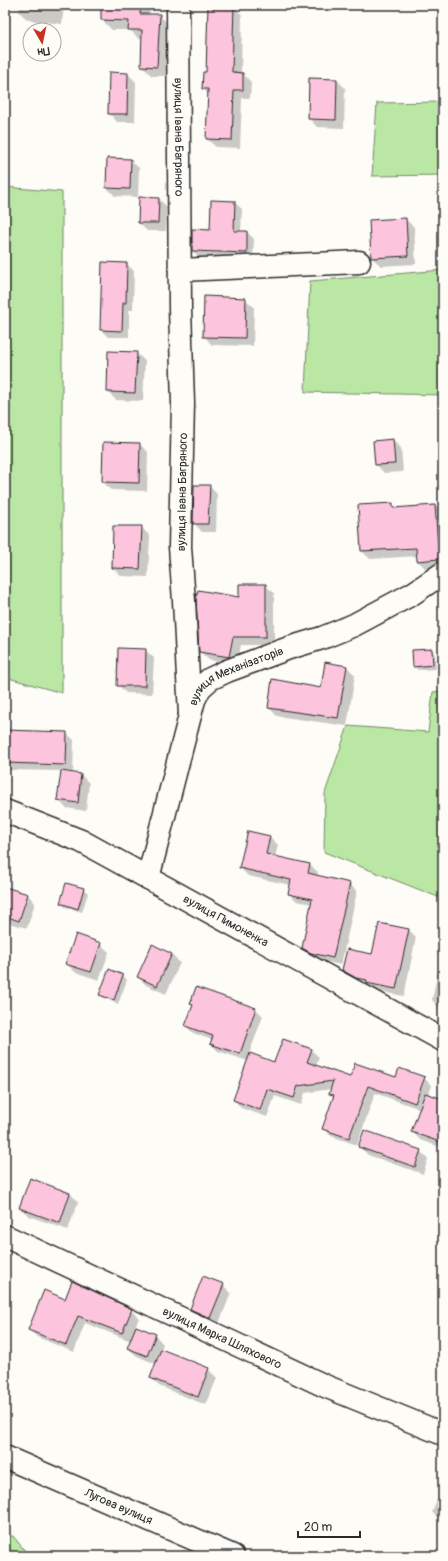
<svg xmlns="http://www.w3.org/2000/svg" width="448" height="1561" font-family="Pangolin,sans-serif">
  <style>
    .green { fill: #bbe7a4; stroke: #738968 }
    .shadow { fill: #0003 }
    .building { fill: #fcc5dd; stroke: #2b2b2b }
    .lines { fill: none; stroke-linecap: round; stroke-linejoin: round }
    .minor-casing { stroke: #2b2b2b; stroke-width: 25 }
    .minor { stroke: #fdfcf7; stroke-width: 22 }
    .labels { text-anchor: middle; stroke-width: 3.5; stroke-linejoin: round; paint-order: stroke }
    .street-label { font-size: 12px; fill: #2b2b2b; stroke: #fdfcf7 }
  </style>
  <rect width="100%" height="100%" fill="#fdfcf7"/>
  <filter id="ink" filterUnits="userSpaceOnUse"><feTurbulence type="fractalNoise" baseFrequency=".025" numOctaves="2"/><feDisplacementMap in="SourceGraphic" scale="8" xChannelSelector="R" yChannelSelector="G"/><feConvolveMatrix kernelMatrix="1 2 1 2 8 2 1 2 1" color-interpolation-filters="sRGB"/></filter>
  <g filter="url(#ink)">
    <g class="green">
      <polygon points="443,102 443,175 372,176 377,103"/>
      <polygon points="5,187 62,192 62,693 5,677"/>
      <polygon points="443,270 443,395 305,392 310,281"/>
      <polygon points="443,691 443,899 324,852 325,793 348,726 428,732 433,692"/>
      <polygon points="5,1536 13,1536 29,1556 5,1556"/>
    </g>
    <g class="shadow">
      <polygon points="20,5 64,5 62,24 28,20 19,12"/>
      <polygon points="102,5 150,5 150,15 159,15 169,25 166,76 152,76 142,66 143,39 139,39 130,30 112,30 102,20"/>
      <polygon points="234,7 242,15 241,74 243,74 251,82 250,98 242,98 240,148 216,147 207,139 209,94 203,89 207,73"/>
      <polygon points="128,74 136,82 135,122 117,122 109,113"/>
      <polygon points="337,80 345,88 344,128 317,127 309,118"/>
      <polygon points="130,160 139,168 138,197 115,196 107,188"/>
      <polygon points="159,199 167,207 166,231 147,231 139,223"/>
      <polygon points="234,202 242,209 241,232 247,232 254,239 253,260 200,258 193,251"/>
      <polygon points="405,219 414,227 416,264 381,266 372,258"/>
      <polygon points="127,264 134,271 133,310 129,310 129,337 108,337 101,330"/>
      <polygon points="245,299 254,307 253,346 212,345 204,336"/>
      <polygon points="136,353 145,361 143,401 116,400 108,392"/>
      <polygon points="393,440 401,448 403,472 384,473 376,464"/>
      <polygon points="139,444 148,452 147,491 111,490 103,482"/>
      <polygon points="209,486 217,494 216,532 202,532 194,523"/>
      <polygon points="392,504 397,509 443,506 443,568 426,569 418,561 418,556 370,559 362,551"/>
      <polygon points="141,527 150,536 148,577 121,576 113,568"/>
      <polygon points="265,585 274,593 274,645 241,645 237,665 209,660 200,652 240,598"/>
      <polygon points="145,650 154,658 152,694 126,693 118,685"/>
      <polygon points="431,650 435,654 436,669 418,670 414,666"/>
      <polygon points="346,666 355,675 347,726 277,716 269,708 322,689"/>
      <polygon points="5,731 66,733 74,740 73,772 64,771 63,773 81,775 89,783 86,811 66,808 58,800 62,771 6,770"/>
      <polygon points="248,832 270,837 278,845 275,857 310,865 318,872 317,876 349,884 357,891 341,965 320,960 310,955 303,948 312,904 297,901 289,894 291,885 248,876 240,868"/>
      <polygon points="5,888 27,894 35,903 27,928 5,922"/>
      <polygon points="83,889 88,893 82,912 65,907 61,903"/>
      <polygon points="409,930 416,937 404,996 375,991 371,986 364,985 351,978 343,970 373,955"/>
      <polygon points="100,944 109,952 99,980 75,972 67,964"/>
      <polygon points="172,954 180,963 166,994 146,985 138,977"/>
      <polygon points="440,960 443,961 443,1009 440,1009 432,1000"/>
      <polygon points="109,970 123,975 127,980 118,1004 104,998 100,994"/>
      <polygon points="197,989 256,1009 263,1016 249,1054 275,1063 311,1050 319,1057 316,1066 350,1078 424,1078 432,1086 428,1095 443,1100 443,1148 420,1140 412,1131 420,1109 375,1093 357,1145 331,1136 323,1128 334,1098 330,1093 331,1089 305,1093 301,1105 275,1096 267,1117 241,1108 234,1100 248,1061 218,1051 211,1044 212,1040 193,1033 186,1026 194,1006 191,1003"/>
      <polygon points="359,1146 420,1151 428,1159 423,1174 368,1155"/>
      <polygon points="30,1180 70,1193 78,1202 68,1230 29,1216 20,1208"/>
      <polygon points="223,1285 231,1293 218,1326 199,1317 191,1309"/>
      <polygon points="66,1300 131,1310 139,1318 135,1327 155,1335 163,1344 161,1350 208,1369 217,1378 206,1405 159,1386 151,1378 156,1364 137,1356 128,1348 131,1341 85,1323 74,1352 37,1337 29,1330"/>
      <polygon points="443,1484 443,1523 432,1512"/>
    </g>
    <g class="building">
      <polygon points="101,5 141,5 140,14 160,14 157,67 141,66 142,30 128,30 129,21 101,20"/>
      <polygon points="208,5 234,6 232,72 243,73 243,90 234,90 232,140 206,139 208,89 202,89 203,72 206,72"/>
      <polygon points="109,72 128,73 127,114 108,114"/>
      <polygon points="309,78 337,79 336,120 308,119"/>
      <polygon points="107,158 131,159 130,189 106,188"/>
      <polygon points="139,197 159,198 158,223 138,223"/>
      <polygon points="211,200 235,201 234,231 247,231 247,253 192,251 192,229 210,230"/>
      <polygon points="406,218 408,256 371,258 369,220"/>
      <polygon points="102,262 127,263 126,303 123,303 122,331 100,330"/>
      <polygon points="204,296 246,298 245,338 203,337"/>
      <polygon points="108,351 137,352 135,393 107,392"/>
      <polygon points="393,439 395,464 375,465 373,441"/>
      <polygon points="103,442 140,443 139,483 102,482"/>
      <polygon points="194,485 210,485 208,524 193,524"/>
      <polygon points="393,503 393,508 435,505 439,559 417,561 416,548 361,551 358,505"/>
      <polygon points="113,526 142,526 140,569 112,568"/>
      <polygon points="239,584 266,584 266,637 233,637 229,657 199,652 196,598 198,590 239,597"/>
      <polygon points="118,648 146,649 145,686 117,686"/>
      <polygon points="432,649 433,665 413,667 412,650"/>
      <polygon points="325,662 347,666 338,718 268,708 272,679 321,688"/>
      <polygon points="5,730 67,732 66,765 5,763"/>
      <polygon points="61,771 81,774 78,803 57,800"/>
      <polygon points="248,831 270,836 266,854 310,864 308,873 350,883 333,958 311,953 302,948 312,899 288,894 291,880 239,868"/>
      <polygon points="66,883 84,888 78,909 60,903"/>
      <polygon points="5,887 28,894 19,921 5,916"/>
      <polygon points="379,923 409,929 396,989 366,983 367,980 356,978 342,970 347,949 372,954"/>
      <polygon points="76,934 101,943 91,972 65,964"/>
      <polygon points="152,944 172,954 157,986 137,977"/>
      <polygon points="109,969 123,975 114,1000 99,995"/>
      <polygon points="196,987 256,1008 240,1054 210,1044 213,1036 185,1026 193,1005 190,1004"/>
      <polygon points="283,1039 312,1049 307,1062 350,1077 355,1063 396,1077 399,1068 425,1077 415,1103 368,1086 349,1138 322,1129 334,1095 329,1094 333,1081 298,1086 294,1098 267,1089 260,1110 233,1100 250,1053 274,1062"/>
      <polygon points="425,1093 443,1099 443,1143 411,1132"/>
      <polygon points="364,1130 421,1150 415,1167 358,1147"/>
      <polygon points="30,1178 70,1193 60,1223 19,1208"/>
      <polygon points="203,1276 224,1284 210,1318 190,1309"/>
      <polygon points="72,1281 132,1309 122,1333 78,1316 66,1345 28,1330 44,1290 65,1299"/>
      <polygon points="136,1326 156,1334 147,1356 127,1348"/>
      <polygon points="161,1349 209,1368 198,1397 150,1378"/>
    </g>
    <g class="lines">
      <g class="minor-casing">
        <g id="minor">
          <path id="s1" d="M178,5L180,308L183,403L180,547L184,601L190,715"/>
          <polyline points="180,270 359,262"/>
          <path id="s2" d="M5,811L81,841L443,1040"/>
          <path id="s3" d="M148,878L194,700L200,688L210,679L227,671L289,648L322,638L354,625L412,594L443,573"/>
          <path id="s4" d="M5,1236L325,1386L443,1434"/>
          <path id="s5" d="M5,1457L233,1556"/>
        </g>
      </g>
      <use href="#minor" class="minor"/>
    </g>
  </g>
  <g class="labels">
    <g class="street-label">
      <text dy="4" stroke="none"><textPath href="#s1" startOffset="132">вулиця Івана Багряного</textPath></text>
      <text transform="translate(182 492) rotate(-89)" y="4">вулиця Івана Багряного</text>
      <text dy="4" stroke="none"><textPath href="#s3" startOffset="234">вулиця Механізаторів</textPath></text>
      <text dy="4" stroke="none"><textPath href="#s2" startOffset="247">вулиця Пимоненка</textPath></text>
      <text dy="4" stroke="none"><textPath href="#s4" startOffset="240">вулиця Марка Шляхового</textPath></text>
      <text dy="4" stroke="none"><textPath href="#s5" startOffset="124">Лугова вулиця</textPath></text>
    </g>
  </g>
  <rect width="448" height="1561" fill="none" stroke="#fdfcf7" stroke-width="20"/>
  <rect x="10" y="10" width="428" height="1541" fill="none" stroke="#2b2b2b" stroke-width="1.5" filter="url(#ink)"/>
  <g transform="translate(42 42) rotate(171)"><circle r="19" fill="#fdfcf7" stroke="#a9a8a5"/>
  <path d="M0-3L7 15L0 10L-7 15Z" fill="#c8321e"/>
  <text y="-6" font-size="11" font-weight="bold" text-anchor="middle" fill="#2b2b2b">Пн</text>
  </g>
  <path d="M298 1531v6h62v-6" fill="none" stroke="#2b2b2b" stroke-width="2"/>
  <text x="304" y="1531" font-size="12" fill="#2b2b2b" stroke="#fdfcf7" stroke-width="3" paint-order="stroke">20 m</text>
</svg>
